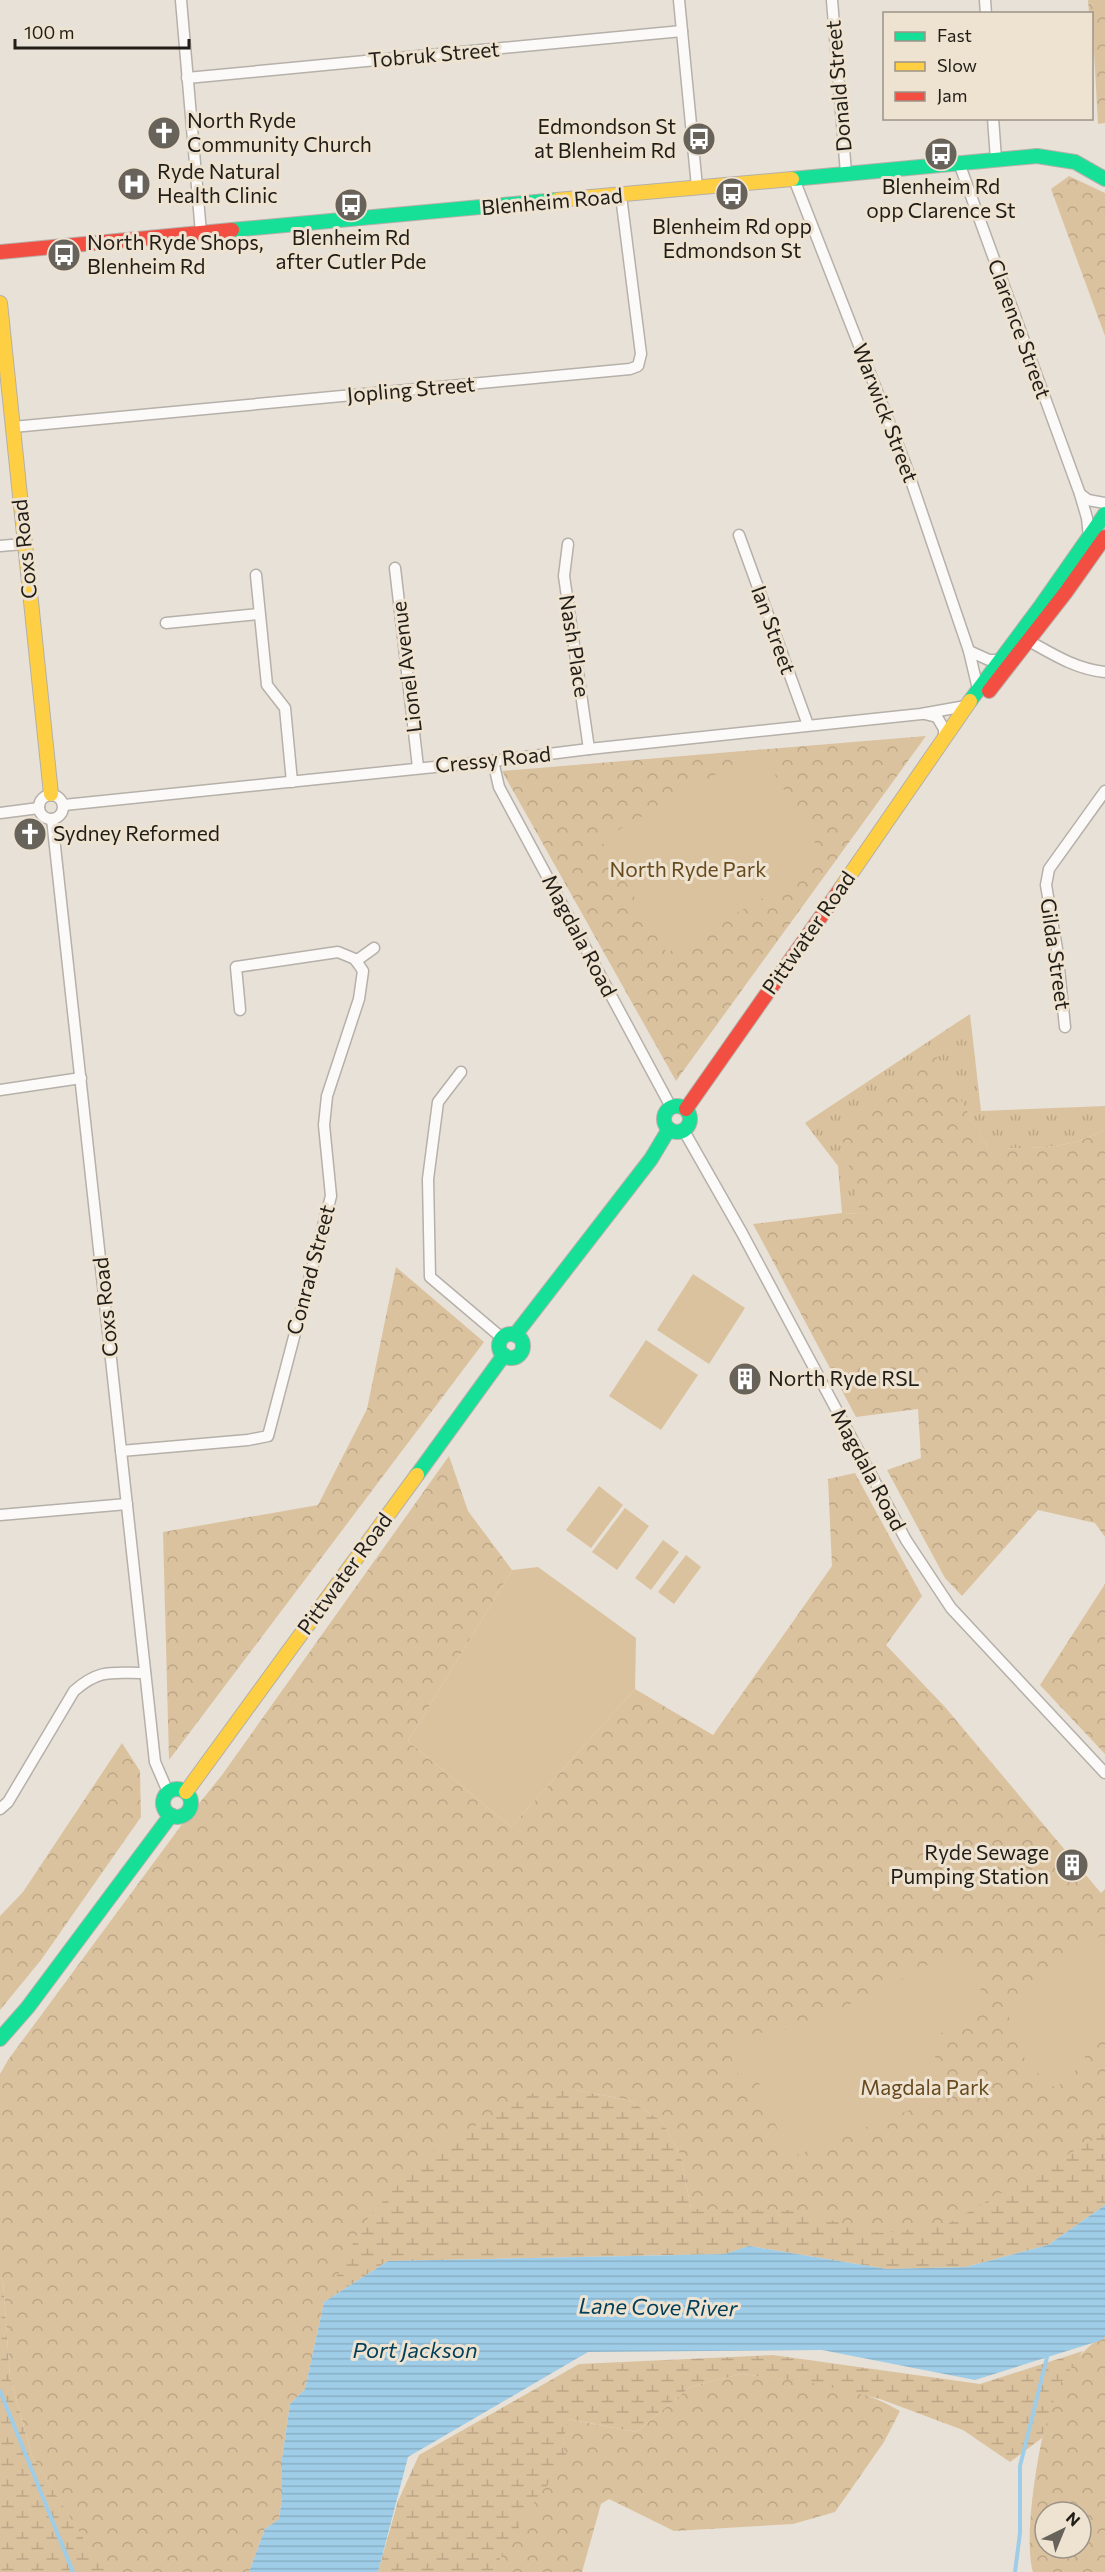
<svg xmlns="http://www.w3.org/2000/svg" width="1105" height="2572" font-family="Commissioner,sans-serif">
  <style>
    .grass { fill: url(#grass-tufts) }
    .forest { fill: url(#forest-crowns); fill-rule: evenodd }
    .wetland { fill: url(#wetland-marsh) }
    .pitch { fill: #dbc29e }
    .water { fill: url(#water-rules) }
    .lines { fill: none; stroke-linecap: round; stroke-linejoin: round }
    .stream { stroke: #9fcde7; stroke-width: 4 }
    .street-casing { stroke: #b5b0a9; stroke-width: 13 }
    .fast-casing { stroke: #b5b0a9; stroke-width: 16 }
    .slow-casing { stroke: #b5b0a9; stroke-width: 16 }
    .jam-casing { stroke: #b5b0a9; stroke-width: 16 }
    .street { stroke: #fcfaf9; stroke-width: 10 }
    .fast { stroke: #16e098; stroke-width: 14 }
    .slow { stroke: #ffcf43; stroke-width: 14 }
    .jam { stroke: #f24e42; stroke-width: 14 }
    .labels { text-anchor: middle; stroke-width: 6; stroke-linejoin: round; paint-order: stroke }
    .street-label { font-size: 21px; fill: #211d17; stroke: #eee2d1 }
    .poi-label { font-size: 21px; fill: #211d17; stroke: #eee2d1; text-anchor: start }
    .park-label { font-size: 21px; fill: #674a1d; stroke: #eee2d1 }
    .water-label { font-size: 22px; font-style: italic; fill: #013f59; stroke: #eee2d1 }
  </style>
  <defs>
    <pattern id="grass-tufts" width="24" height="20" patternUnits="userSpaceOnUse" patternTransform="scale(1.5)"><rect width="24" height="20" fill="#dbc29e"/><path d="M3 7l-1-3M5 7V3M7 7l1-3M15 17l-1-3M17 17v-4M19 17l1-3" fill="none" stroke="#bca687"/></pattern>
    <pattern id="forest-crowns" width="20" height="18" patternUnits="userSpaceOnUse" patternTransform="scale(1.5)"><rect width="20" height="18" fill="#dbc29e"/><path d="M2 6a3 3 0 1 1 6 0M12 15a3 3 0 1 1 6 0" fill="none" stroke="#bca687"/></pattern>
    <pattern id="wetland-marsh" width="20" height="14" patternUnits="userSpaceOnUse" patternTransform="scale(1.5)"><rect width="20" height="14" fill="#dbc29e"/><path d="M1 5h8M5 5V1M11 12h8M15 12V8" fill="none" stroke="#bca687"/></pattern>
    <pattern id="water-rules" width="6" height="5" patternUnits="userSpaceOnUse" patternTransform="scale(1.5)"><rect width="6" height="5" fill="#9fcde7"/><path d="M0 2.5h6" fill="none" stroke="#89b0c5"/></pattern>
  </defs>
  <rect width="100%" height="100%" fill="#e8e1d7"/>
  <path class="grass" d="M970,1014L981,1111L1105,1106V1129C1069,1151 1029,1148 988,1148L935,1056L861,1214L842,1213L838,1166L805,1123Z"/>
  <g class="forest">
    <polygon points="1088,0 1105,0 1105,123 1098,124 1092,14 1089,13"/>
    <polygon points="1069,176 1105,193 1105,336 1051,189"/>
    <polygon points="926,736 676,1081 502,771"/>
    <path d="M936,1056L988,1148C1029,1148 1069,1151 1105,1129V1537L1095,1523L1038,1510L962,1596L945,1578L887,1470L921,1458L918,1409L856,1417L753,1224L842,1213L861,1214L839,1126Z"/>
    <polygon points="396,1267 484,1342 169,1760 163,1532 318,1505 367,1409"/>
    <polygon points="449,1456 468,1511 512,1570 408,1741 511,1827 635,1689 713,1735 832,1566 828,1479 855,1473 922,1596 886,1645 945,1707 1101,1893 1105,1889 1105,2205 966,2267 691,2209 681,2156 662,2121 628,2100 575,2090 324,2302 305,2389 290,2404 282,2459 282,2497 279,2519 265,2529 249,2572 110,2572 101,2568 32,2456 10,2377 3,2281 0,2277 0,2074 8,2060 180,1827 222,1775"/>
    <polygon points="1105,1584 1105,1754 1040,1685"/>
    <polygon points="122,1743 140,1771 141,1817 41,1960 0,2010 0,1916 23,1892"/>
    <path d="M1105,2332V2572H1033C1022,2536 1041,2423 1057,2387C1067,2366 1087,2348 1105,2332ZM1045,2512H1081V2548H1045Z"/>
    <path d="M741,2374C794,2380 854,2383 900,2411L884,2442L835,2512L793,2524L674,2531L609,2499L601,2504L582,2572H492L562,2444L568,2419L636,2432L690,2387Z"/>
  </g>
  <g class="wetland">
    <polygon points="575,2090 628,2100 662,2121 681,2156 691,2209 792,2210 880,2233 946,2225 1105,2133 1105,2205 1048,2245 966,2267 887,2269 749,2246 725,2254 388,2261 324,2302 362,2225 424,2155 535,2092"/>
    <polygon points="0,2277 3,2281 10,2377 32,2456 101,2567 110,2572 0,2572"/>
    <polygon points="1083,2351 1058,2387 1042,2438 1010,2462 963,2430 880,2399 809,2382 741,2374 690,2387 636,2432 569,2419 562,2444 569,2460 538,2496 492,2572 378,2572 398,2501 419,2455 579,2364 773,2355 980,2384"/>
  </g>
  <g class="pitch">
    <polygon points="760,749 826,862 667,953 601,840"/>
    <polygon points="693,1274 745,1308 709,1364 657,1330"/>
    <polygon points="646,1340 698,1375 661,1430 609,1396"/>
    <polygon points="599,1486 623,1505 591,1548 566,1530"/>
    <polygon points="625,1508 649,1526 617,1570 592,1552"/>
    <polygon points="663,1540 679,1552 651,1590 635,1578"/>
    <polygon points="686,1555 701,1567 674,1604 658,1592"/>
    <polygon points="538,1567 636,1638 635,1689 511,1827 408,1741 512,1570"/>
    <polygon points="1100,1936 1105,1943 1105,2030 1079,2049 1087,2060 1057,2087 1050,2086 1020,2053 1030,2045 1002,2008"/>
    <polygon points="958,1952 968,1956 989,2012 928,2039 950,2094 789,2158 757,2078 742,2083 727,2047 776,2027 779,2032 904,1983 902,1976"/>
  </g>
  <polygon class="water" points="1105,2205 1105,2336 1102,2340 975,2380 822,2350 588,2352 408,2457 378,2572 249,2572 265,2529 279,2519 282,2497 282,2459 290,2404 305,2389 324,2302 388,2261 725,2254 749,2246 887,2269 966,2267 1048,2245"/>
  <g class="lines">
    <g class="stream">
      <polyline points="0,2391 73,2572"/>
      <polyline points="1015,2572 1020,2533 1020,2466 1047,2357 1044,2355"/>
    </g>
    <g class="street-casing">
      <g id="street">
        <polyline points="181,0 201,233"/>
        <polyline points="679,0 697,187"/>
        <polyline points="832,0 846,173"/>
        <polyline points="985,0 986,14"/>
        <polyline points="187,78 682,31"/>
        <polyline points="993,118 996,159"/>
        <polyline points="959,163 1080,494 1087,518 1089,537"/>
        <polyline points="794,179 905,463 969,651 978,689"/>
        <polyline points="13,427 630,369 638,366 641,354 621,196"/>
        <polyline points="1080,494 1088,500 1105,503"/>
        <polyline points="739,535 808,725"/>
        <polyline points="568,544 564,576 589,749"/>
        <polyline points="0,546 23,544"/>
        <polyline points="395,568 418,767"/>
        <polyline points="256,575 267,685 285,708 292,782"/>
        <polyline points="166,623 259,614"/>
        <path d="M1022,643L1029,641C1054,655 1076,669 1105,672"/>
        <polyline points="969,651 989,660 1001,660"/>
        <polyline points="925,714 937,717 944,729 944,735"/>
        <polyline points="493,761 499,787 671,1107"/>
        <circle cx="51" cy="807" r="12"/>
        <polyline points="64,805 493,761 589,749 921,714 966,706"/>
        <polyline points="0,813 39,808"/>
        <polyline points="52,819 155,1762 168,1792"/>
        <polyline points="356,961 374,948"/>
        <polyline points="1065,1027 1057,949 1046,885 1049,869 1105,791"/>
        <polyline points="461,1072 438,1102 428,1179 430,1277 502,1338"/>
        <polyline points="0,1090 81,1078"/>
        <polyline points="684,1131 742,1233 906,1540 951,1608 1105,1773"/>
        <polyline points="121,1451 248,1440 268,1436 331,1196 324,1125 327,1096 359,999 363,971 355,959 338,952 236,967 240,1010"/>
        <polyline points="0,1515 127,1504"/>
        <path d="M0,1809L8,1802L74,1691C100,1668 113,1673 145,1673"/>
      </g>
    </g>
    <g class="fast-casing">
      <g id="fast">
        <polyline points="792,179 1037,156 1075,162 1105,179"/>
        <polyline points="232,230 557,200"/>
        <polyline points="970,701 1040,607 1105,514"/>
        <circle cx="677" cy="1119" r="13"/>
        <circle cx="511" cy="1346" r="12"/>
        <polyline points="515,1335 651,1159 669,1129"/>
        <polyline points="417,1475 504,1355"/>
        <circle cx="177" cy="1803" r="14"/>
        <polyline points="0,2039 28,2007 171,1815"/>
      </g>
    </g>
    <g class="slow-casing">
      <g id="slow">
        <polyline points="557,200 792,179"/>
        <polyline points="0,303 51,794"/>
        <polyline points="841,888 970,701"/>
        <polyline points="186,1792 417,1475"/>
      </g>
    </g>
    <g class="jam-casing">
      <g id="jam">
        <polyline points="0,252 232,230"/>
        <polyline points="989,691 1066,592 1105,537"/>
        <polyline points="686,1109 841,888"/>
      </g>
    </g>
    <use href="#street" class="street"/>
    <use href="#fast" class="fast"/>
    <use href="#slow" class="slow"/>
    <use href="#jam" class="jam"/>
  </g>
  <defs>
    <g id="church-disc" transform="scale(1.725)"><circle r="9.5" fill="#67625a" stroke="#eee2d1"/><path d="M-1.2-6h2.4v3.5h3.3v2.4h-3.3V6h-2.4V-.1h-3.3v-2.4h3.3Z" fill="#fff"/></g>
    <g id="bus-disc" transform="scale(1.725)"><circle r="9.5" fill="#67625a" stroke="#eee2d1"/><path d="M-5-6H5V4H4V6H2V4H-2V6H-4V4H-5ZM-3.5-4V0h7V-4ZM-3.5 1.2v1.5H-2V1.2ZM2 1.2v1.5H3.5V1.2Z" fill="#fff"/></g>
    <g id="hospital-disc" transform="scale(1.725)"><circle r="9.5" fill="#67625a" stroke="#eee2d1"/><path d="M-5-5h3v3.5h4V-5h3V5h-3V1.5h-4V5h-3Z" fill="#fff"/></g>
    <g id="building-disc" transform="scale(1.725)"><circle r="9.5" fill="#67625a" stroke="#eee2d1"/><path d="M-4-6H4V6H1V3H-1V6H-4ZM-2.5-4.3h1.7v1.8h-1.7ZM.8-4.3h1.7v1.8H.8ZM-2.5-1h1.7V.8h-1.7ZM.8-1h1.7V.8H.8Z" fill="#fff"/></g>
  </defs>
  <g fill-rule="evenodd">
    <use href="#church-disc" x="164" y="133"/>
    <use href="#bus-disc" x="699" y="139"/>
    <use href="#bus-disc" x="941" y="154"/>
    <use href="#hospital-disc" x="134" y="184"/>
    <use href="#bus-disc" x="732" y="194"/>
    <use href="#bus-disc" x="351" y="205"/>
    <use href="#bus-disc" x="64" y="255"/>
    <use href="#church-disc" x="30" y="834"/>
    <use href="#building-disc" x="745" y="1379"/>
    <use href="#building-disc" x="1072" y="1865"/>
  </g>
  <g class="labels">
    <g class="street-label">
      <text transform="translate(434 55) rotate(-5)" y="7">Tobruk Street</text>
      <text transform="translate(839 86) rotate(-95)" y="7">Donald Street</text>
      <text transform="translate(552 202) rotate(-5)" y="7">Blenheim Road</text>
      <text transform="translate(1019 329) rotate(70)" y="7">Clarence Street</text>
      <text transform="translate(411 390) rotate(-5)" y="7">Jopling Street</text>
      <text transform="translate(885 413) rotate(69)" y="7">Warwick Street</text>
      <text transform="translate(25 549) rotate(-96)" y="7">Coxs Road</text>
      <text transform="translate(773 630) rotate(70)" y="7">Ian Street</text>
      <text transform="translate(574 646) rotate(81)" y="7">Nash Place</text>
      <text transform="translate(407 667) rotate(-97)" y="7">Lionel Avenue</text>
      <text transform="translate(493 760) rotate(-6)" y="7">Cressy Road</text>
      <text transform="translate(809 933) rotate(-55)" y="7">Pittwater Road</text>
      <text transform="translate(579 936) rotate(62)" y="7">Magdala Road</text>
      <text transform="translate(1055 954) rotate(82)" y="7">Gilda Street</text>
      <text transform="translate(311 1270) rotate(-75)" y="7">Conrad Street</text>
      <text transform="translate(106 1307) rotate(-96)" y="7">Coxs Road</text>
      <text transform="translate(868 1470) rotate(62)" y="7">Magdala Road</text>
      <text transform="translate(345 1574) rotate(-54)" y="7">Pittwater Road</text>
    </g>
    <g class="poi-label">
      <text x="187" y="128">North Ryde<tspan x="187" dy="24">Community Church</tspan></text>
      <text x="676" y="134" text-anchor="end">Edmondson St<tspan x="676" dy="24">at Blenheim Rd</tspan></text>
      <text x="157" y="179">Ryde Natural<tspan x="157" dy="24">Health Clinic</tspan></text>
      <text x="941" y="194" text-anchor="middle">Blenheim Rd<tspan x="941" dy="24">opp Clarence St</tspan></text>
      <text x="732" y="234" text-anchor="middle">Blenheim Rd opp<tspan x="732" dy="24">Edmondson St</tspan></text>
      <text x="351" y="245" text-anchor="middle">Blenheim Rd<tspan x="351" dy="24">after Cutler Pde</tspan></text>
      <text x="87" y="250">North Ryde Shops,<tspan x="87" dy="24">Blenheim Rd</tspan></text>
      <text x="53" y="841">Sydney Reformed</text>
      <text x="768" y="1386">North Ryde RSL</text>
      <text x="1049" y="1860" text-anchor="end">Ryde Sewage<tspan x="1049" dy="24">Pumping Station</tspan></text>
    </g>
    <g class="park-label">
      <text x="688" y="877">North Ryde Park</text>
      <text x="925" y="2095">Magdala Park</text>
    </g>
    <g class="water-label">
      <text transform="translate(658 2307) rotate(1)" y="8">Lane Cove River</text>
      <text x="415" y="2358">Port Jackson</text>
    </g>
  </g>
  <rect x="883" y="12" width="210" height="108" fill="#eee2d1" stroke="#9c9387" stroke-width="1.5"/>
  <rect x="895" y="32" width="30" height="9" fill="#16e098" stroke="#9c9387" stroke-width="1.5"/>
  <text x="937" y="42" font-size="18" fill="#211d17">Fast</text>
  <rect x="895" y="62" width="30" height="9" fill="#ffcf43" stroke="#9c9387" stroke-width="1.5"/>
  <text x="937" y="72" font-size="18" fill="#211d17">Slow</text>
  <rect x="895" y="92" width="30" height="9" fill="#f24e42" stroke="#9c9387" stroke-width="1.5"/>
  <text x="937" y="102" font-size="18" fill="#211d17">Jam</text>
  <g transform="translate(1063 2530) rotate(43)"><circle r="28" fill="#eee2d1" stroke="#9c9387" stroke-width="1.5"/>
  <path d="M0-4.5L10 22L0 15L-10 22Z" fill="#67625a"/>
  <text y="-9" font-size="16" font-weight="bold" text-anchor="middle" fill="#211d17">N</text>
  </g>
  <path d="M15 39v9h174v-9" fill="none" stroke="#211d17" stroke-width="3"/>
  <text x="24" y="39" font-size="18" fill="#211d17" stroke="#eee2d1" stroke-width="4.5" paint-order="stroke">100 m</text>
</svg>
